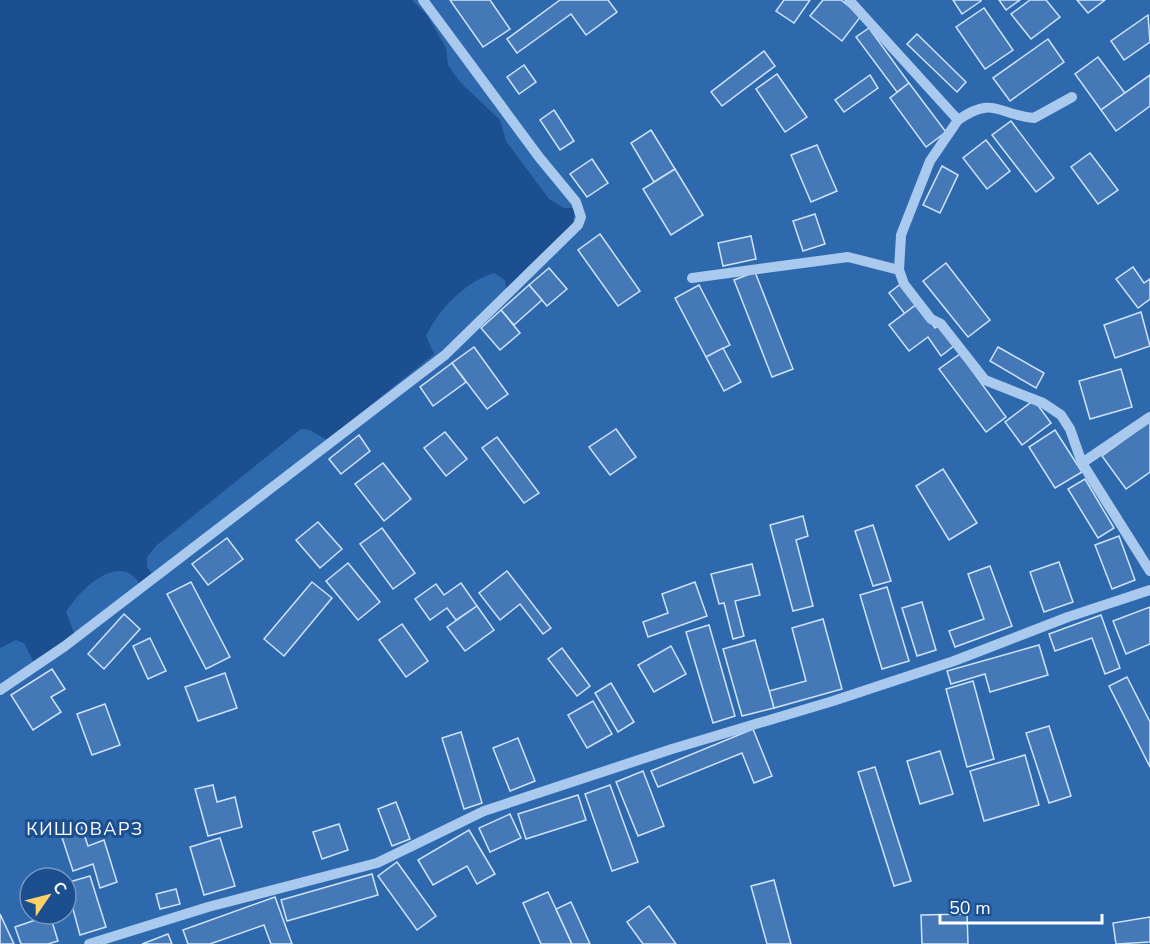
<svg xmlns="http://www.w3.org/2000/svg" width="1150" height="944" font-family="'Nunito Sans',sans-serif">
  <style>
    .green { fill: #2e69ad; fill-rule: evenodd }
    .building { fill: #4478b7; stroke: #cfe3fa; stroke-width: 1.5 }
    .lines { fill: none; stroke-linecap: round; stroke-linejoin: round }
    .minor { stroke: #a9c9ee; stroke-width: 10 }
    .labels { text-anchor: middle; stroke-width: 6; stroke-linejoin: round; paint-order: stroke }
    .quarter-label { font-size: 18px; letter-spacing: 1.5px; fill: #fff; stroke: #1b4f8f }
  </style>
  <rect width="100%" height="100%" fill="#1b4f8f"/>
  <path class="green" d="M412,0H1150V944H0V648L16,640L24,643L34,663L75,635L66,612C78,591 121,549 140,585L153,575L147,567V557L157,545L301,429L310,430L327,440L434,354L426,336C439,309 465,282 494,273L505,280L506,289L573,225L574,208H564L549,199L506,141L500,120L460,82L448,65L446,48L427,15ZM30,878H66V914H30Z"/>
  <g class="building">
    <polygon points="450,0 490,0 510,29 483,47"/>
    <polygon points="560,0 608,0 617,12 586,35 571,14 517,53 507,39"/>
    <polygon points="784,0 810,0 794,23 776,11"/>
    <polygon points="823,0 841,0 861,16 842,41 810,16"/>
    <polygon points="953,0 980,0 981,1 962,14"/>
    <polygon points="999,0 1020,0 1006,10"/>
    <polygon points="1030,0 1046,0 1060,17 1031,39 1011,14"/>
    <polygon points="1077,0 1105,0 1088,13"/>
    <polygon points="984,8 1013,50 985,69 956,27"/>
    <polygon points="1148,15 1150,42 1124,60 1111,41"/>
    <polygon points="869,28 909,83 897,92 856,37"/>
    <polygon points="917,34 966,82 957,92 907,44"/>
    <polygon points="1048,39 1064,62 1010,101 993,78"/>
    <polygon points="764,51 775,66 722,106 711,92"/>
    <polygon points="1098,57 1125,93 1101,110 1075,74"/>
    <polygon points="524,65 536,82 519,94 507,77"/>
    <polygon points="777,74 807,117 785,132 756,89"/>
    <polygon points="870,75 878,88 844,112 835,100"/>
    <polygon points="1150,75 1150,106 1116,131 1101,110"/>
    <polygon points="909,83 946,132 926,147 890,98"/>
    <polygon points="554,110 574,141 560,150 540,120"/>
    <polygon points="1011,121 1054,178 1036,192 992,135"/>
    <polygon points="651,130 675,169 654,182 631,143"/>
    <polygon points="986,140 1010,171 987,189 963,158"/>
    <polygon points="817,145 837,191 811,202 791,155"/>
    <polygon points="1090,153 1118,190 1098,204 1071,167"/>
    <polygon points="592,159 608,183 587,197 570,174"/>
    <polygon points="942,166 958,175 940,213 923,205"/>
    <polygon points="675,169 703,215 671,235 643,189"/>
    <polygon points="815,214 825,244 803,251 793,221"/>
    <polygon points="600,234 640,291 618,306 578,250"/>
    <polygon points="751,236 756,259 723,266 718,243"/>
    <polygon points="946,263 990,320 968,337 923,281"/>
    <polygon points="1133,267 1144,283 1150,279 1150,299 1138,308 1116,279"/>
    <polygon points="549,268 567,289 547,306 529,285"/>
    <polygon points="755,272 793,369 772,377 734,280"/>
    <polygon points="902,283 917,304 905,314 889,293"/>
    <polygon points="529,285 542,300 514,325 501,310"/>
    <polygon points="699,285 730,345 706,357 675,298"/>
    <polygon points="917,304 935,328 940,324 955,345 941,356 928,337 909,351 889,325"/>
    <polygon points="501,310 520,333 500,350 481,328"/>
    <polygon points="1141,312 1150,346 1115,358 1104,325"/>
    <polygon points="474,347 508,394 487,409 452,363"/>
    <polygon points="998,347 1044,373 1036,388 990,361"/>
    <polygon points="723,348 741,382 724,391 706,357"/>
    <polygon points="960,354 1006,417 986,432 939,369"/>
    <polygon points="452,363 466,382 433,406 420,387"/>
    <polygon points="1121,369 1132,407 1090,419 1079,381"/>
    <polygon points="1034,400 1051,423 1022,445 1005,422"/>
    <polygon points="1150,421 1150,472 1126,489 1102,456"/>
    <polygon points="616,429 636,457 610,475 589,447"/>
    <polygon points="1055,430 1082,472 1055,488 1029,447"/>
    <polygon points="445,432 467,459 446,476 424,448"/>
    <polygon points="359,435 370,451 341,474 329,459"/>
    <polygon points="497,437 539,493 524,503 482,448"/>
    <polygon points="383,463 411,499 384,521 355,484"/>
    <polygon points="943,469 977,523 949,540 916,486"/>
    <polygon points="1085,479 1114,528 1098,538 1068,489"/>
    <polygon points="803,516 808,536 796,540 813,606 793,611 770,525"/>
    <polygon points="318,522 342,549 320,568 296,540"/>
    <polygon points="873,525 891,581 873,586 855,531"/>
    <polygon points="382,528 415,573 393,589 360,544"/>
    <polygon points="1119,536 1135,580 1112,589 1095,545"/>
    <polygon points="227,538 243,559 208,585 192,564"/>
    <polygon points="1059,562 1073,602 1044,612 1030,572"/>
    <polygon points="348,563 380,602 358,620 326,581"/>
    <polygon points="752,564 760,595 735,601 744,636 733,639 724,603 719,604 711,574"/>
    <polygon points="990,566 1012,626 955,647 949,631 984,619 968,574"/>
    <polygon points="507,571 551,628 543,634 520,604 500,620 479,593"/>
    <polygon points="191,582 230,657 206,669 167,594"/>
    <polygon points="312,582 332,598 284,656 264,639"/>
    <polygon points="695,582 707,616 648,637 643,622 668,613 662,594"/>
    <polygon points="461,583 477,606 456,620 447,608 430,620 415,599 436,584 444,595"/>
    <polygon points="887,587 909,661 882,669 860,595"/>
    <polygon points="922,602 936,650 917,656 902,608"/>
    <polygon points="477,606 494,630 465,651 447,627"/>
    <polygon points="1150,607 1150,644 1126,654 1113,621"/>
    <polygon points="124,614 140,629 104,669 88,654"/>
    <polygon points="1101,615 1120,668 1105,674 1092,638 1055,651 1049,634"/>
    <polygon points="823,619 842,689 774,708 769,691 806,681 792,628"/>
    <polygon points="402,624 428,661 406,677 379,640"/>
    <polygon points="709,625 735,716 713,723 686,632"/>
    <polygon points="150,638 166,671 148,679 133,646"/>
    <polygon points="755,640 774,708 742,716 723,649"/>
    <polygon points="1039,645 1048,675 990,692 985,674 951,684 947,671"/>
    <polygon points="671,646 686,674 654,692 638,665"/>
    <polygon points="562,648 590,686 577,696 548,659"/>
    <polygon points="52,669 65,689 51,697 61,712 33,730 11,695"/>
    <polygon points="225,673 237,708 198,721 185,687"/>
    <polygon points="1127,677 1150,722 1150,767 1109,686"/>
    <polygon points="973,681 994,759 967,767 946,689"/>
    <polygon points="611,683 634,722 618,732 595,693"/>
    <polygon points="593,701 612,734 587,748 568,715"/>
    <polygon points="105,704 120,745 92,755 77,714"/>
    <polygon points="1049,726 1071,796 1049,803 1026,733"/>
    <polygon points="753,729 772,776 754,783 742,753 658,787 651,771"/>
    <polygon points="461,732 482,803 464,809 442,738"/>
    <polygon points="518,738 535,781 510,791 493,748"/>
    <polygon points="940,751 953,794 920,804 907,761"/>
    <polygon points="1025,755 1039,805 984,821 970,771"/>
    <polygon points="875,767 911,881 894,886 858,772"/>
    <polygon points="643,771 664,826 638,836 616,782"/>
    <polygon points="213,785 217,802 235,797 242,827 208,836 195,789"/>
    <polygon points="610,785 638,862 612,871 585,794"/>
    <polygon points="578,795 586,820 526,839 518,814"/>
    <polygon points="396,802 410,839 392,846 378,809"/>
    <polygon points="510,814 521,838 490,852 479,828"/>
    <polygon points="80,822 88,846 104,840 117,882 100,888 93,864 73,871 59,828"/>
    <polygon points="339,824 348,850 322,859 313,832"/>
    <polygon points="469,830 495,874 477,884 467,866 433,885 418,860"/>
    <polygon points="220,838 235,886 204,895 190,847"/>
    <polygon points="397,862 436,916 417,930 378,876"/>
    <polygon points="372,874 378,895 287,921 281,900"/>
    <polygon points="90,876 106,927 80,935 66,883"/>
    <polygon points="774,880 791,944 767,944 751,886"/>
    <polygon points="176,889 180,904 160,909 156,894"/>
    <polygon points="548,892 556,909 572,944 541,944 523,903"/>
    <polygon points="275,897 292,944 271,944 264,925 210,944 188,944 183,930"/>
    <polygon points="571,902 590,944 572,944 556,909"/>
    <polygon points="649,906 676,944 643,944 627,922"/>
    <polygon points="0,914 14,944 0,944"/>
    <polygon points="967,914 968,944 922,944 921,915"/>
    <polygon points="50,915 58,941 48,944 21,944 15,927"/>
    <polygon points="1150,917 1150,942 1116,944 1113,923"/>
    <polygon points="168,934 172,944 142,944"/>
  </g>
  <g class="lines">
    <g class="minor">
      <polyline points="849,0 958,120 930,161 901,235 899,270 904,284 931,319 941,324 985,380 1043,403 1061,415 1070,429 1082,463 1150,571"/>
      <path d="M958,120C994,95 998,115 1034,118L1072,97"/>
      <polyline points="692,278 848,257 899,270"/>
      <polyline points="1082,463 1150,417"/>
      <polyline points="0,690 65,646 445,355 578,225 581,217 576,202 539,157 423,0"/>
      <polyline points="89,944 208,907 377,863 484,811 672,749 833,701 954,661 1068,617 1150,590"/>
    </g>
  </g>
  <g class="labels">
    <g class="quarter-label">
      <text x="85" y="835">КИШОВАРЗ</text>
    </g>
  </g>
  <g transform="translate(48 896) rotate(55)"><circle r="28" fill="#1b4f8f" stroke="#7695bc" stroke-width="1.5"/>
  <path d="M0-4.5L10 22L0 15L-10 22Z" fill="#ffd166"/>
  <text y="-9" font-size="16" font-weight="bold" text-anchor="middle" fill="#ffffff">С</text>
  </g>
  <path d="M940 914v9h162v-9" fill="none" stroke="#ffffff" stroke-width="3"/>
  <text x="949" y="914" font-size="18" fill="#ffffff" stroke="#1b4f8f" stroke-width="4.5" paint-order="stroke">50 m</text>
</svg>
